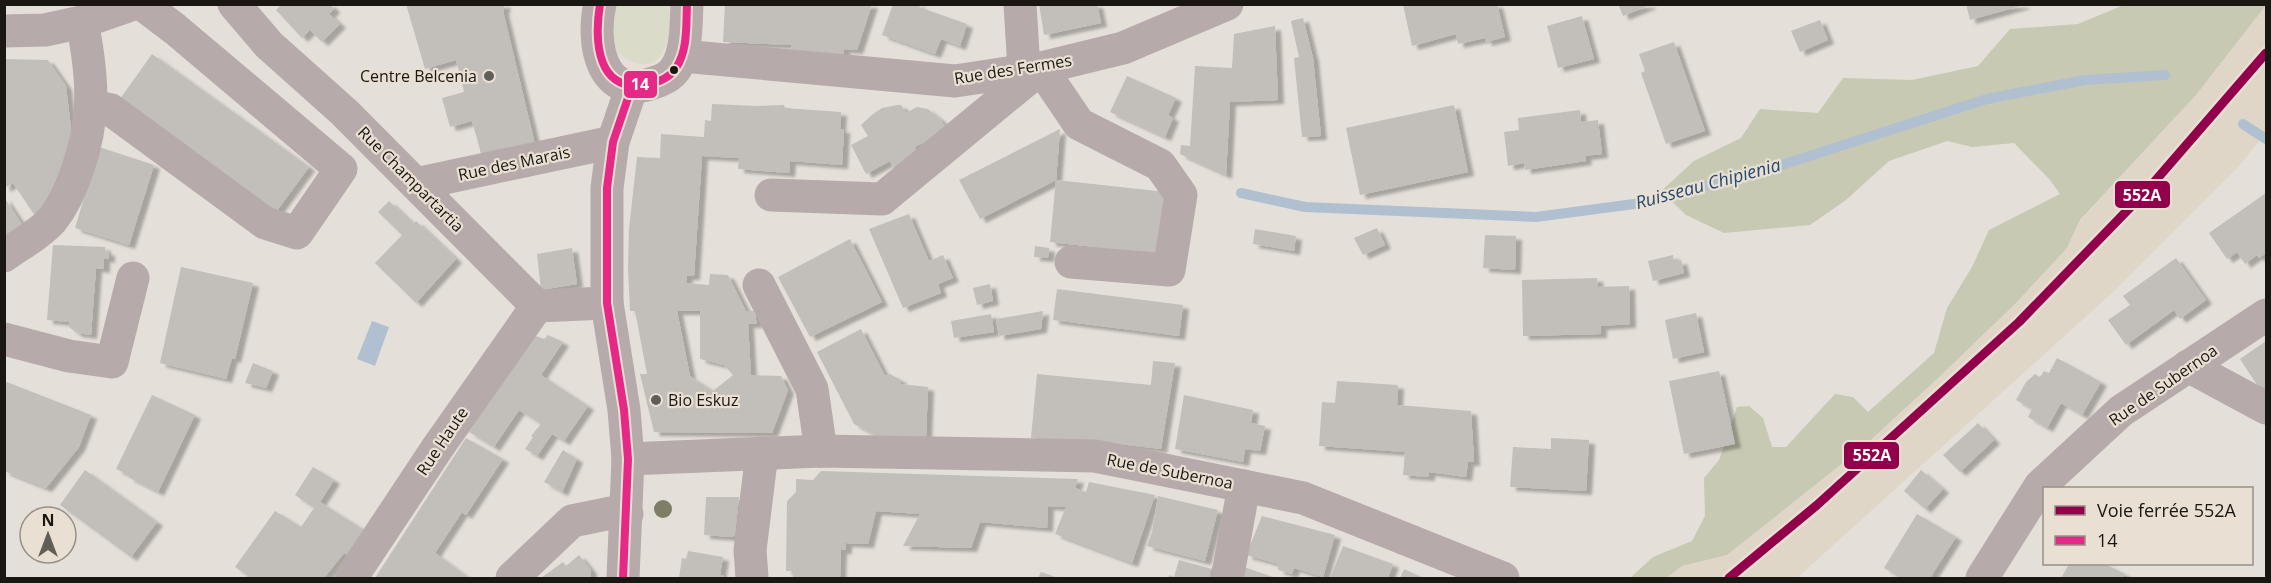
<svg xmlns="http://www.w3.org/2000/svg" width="2271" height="583" font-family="'Open Sans',sans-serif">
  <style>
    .built { fill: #e0d6c8 }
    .green { fill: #dadbc8 }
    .forest { fill: #c7c9b3 }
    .water { fill: #b0c0d0 }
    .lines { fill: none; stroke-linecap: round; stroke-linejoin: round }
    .stream { stroke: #b0c0d0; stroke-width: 10 }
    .building { fill: #c2beb9; fill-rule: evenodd; filter: url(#shadow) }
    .minor { stroke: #b7aaab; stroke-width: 33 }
    .bus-1-casing { stroke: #e9e0d3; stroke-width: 12 }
    .bus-1 { stroke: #e62987; stroke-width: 8 }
    .rail-1-casing { stroke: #e9e0d3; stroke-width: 14 }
    .rail-1 { stroke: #92004c; stroke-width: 9 }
    .tree { fill: #7d7e64 }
    .bus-dot { fill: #1a1712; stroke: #e9e0d3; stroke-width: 2 }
    .poi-dot { fill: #615d57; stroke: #e9e0d3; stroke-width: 2 }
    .labels { text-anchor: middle; stroke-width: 4.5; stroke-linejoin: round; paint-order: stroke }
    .street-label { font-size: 16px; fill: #1a1712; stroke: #e9e0d3 }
    .poi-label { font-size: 16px; fill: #1a1712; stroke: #e9e0d3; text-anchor: end }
    .water-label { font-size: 18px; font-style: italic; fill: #25496f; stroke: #e9e0d3 }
    .line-badge { stroke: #e9e0d3; stroke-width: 2 }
    .badge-label { font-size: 16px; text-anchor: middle; font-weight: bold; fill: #fff }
  </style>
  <defs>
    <filter id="shadow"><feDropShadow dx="6" dy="4" stdDeviation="1.5" flood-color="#0004"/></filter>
  </defs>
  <rect width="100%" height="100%" fill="#e4dfd8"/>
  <polygon class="built" points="2266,5 2266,133 2238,167 2112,293 1797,578 1666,578 1682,566 1727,555 1863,447 1937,379 2016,303 2067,248 2080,221 2196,95"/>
  <path class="green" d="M612,5H674C670,43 661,88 614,50Z"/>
  <polygon class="forest" points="2124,5 2266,5 2196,95 2080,220 2067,248 2016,303 1937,379 1863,447 1727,555 1682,566 1666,578 1630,578 1653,557 1692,541 1705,516 1704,478 1719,460 1737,407 1749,406 1763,418 1772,447 1786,447 1835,394 1853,397 1868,412 1934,353 1947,308 1972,267 1989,230 2060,194 2050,180 2014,143 1972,147 1947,141 1889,161 1846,200 1810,225 1724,233 1686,215 1661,191 1694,161 1741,138 1760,109 1818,113 1843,78 1912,80 1978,66 2010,29 2078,24"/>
  <polygon class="water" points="372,321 389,327 375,366 357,359"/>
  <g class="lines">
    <g class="stream">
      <polyline points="2243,124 2266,139"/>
      <polyline points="1241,193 1305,207 1536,217 1634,204 1769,169 1987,99 2085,80 2165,75"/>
    </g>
  </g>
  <g class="building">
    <polygon points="282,4 330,4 334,9 329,14 340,24 322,42 310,30 302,38 276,10"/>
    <polygon points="406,4 505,4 503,11 535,144 482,157 472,121 450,127 442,98 464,92 456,60 425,69"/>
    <polygon points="725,4 872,4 857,50 844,49 844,54 791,50 792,45 723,42"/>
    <polygon points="893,4 920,4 919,7 967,24 960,46 941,39 935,54 882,35"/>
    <polygon points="1039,4 1097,4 1101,23 1044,35"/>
    <polygon points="1403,4 1497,4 1505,37 1486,42 1485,38 1458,44 1456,34 1412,46"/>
    <polygon points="1618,4 1650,4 1650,5 1623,16"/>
    <polygon points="1966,4 2024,4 2024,5 1970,20"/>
    <polygon points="1582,16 1594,59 1558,68 1547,26"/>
    <polygon points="1303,18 1313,58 1321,136 1302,137 1294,58 1299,57 1291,21"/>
    <polygon points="1820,20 1828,40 1800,52 1791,31"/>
    <polygon points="1275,26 1278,100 1230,102 1226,175 1180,154 1181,145 1190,146 1195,66 1232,68 1234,34"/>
    <polygon points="1674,42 1705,131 1666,144 1641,73 1645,71 1639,54"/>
    <polygon points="152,54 309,167 276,212 120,99"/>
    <polygon points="4,59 48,60 66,86 72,137 60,190 35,216 13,183 4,188"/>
    <polygon points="1127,76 1176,98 1168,115 1173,118 1165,137 1110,112"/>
    <path d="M712,104L757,106L784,105L785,108L841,112L840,129H844L842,165L790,161L789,173L738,169L739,158L702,156L694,276H687L686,283L709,285L710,274L728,275L746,311H754L757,324H748L751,375L781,376L788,390L772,433L654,432L640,374H647L635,311H630L628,268L629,229L637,157L660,158L661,134L704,137L705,120L711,121ZM677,311H700V359L724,365L733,375L713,391L690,376Z"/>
    <polygon points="897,105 901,105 906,113 917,107 928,109 940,119 947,130 915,147 919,156 894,170 890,161 866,174 851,145 868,136 861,125 873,114 882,108"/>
    <polygon points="1454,105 1468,172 1360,195 1346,128"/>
    <polygon points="1580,110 1581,122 1598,120 1602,154 1585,156 1586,161 1525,170 1524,163 1508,166 1504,132 1519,130 1518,118"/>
    <polygon points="1060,129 1056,180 980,219 959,180"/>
    <polygon points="99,147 154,165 129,245 75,228"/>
    <polygon points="1056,180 1166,192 1158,254 1050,242"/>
    <polygon points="2266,193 2266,253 2259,258 2257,255 2245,264 2237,252 2227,259 2209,233"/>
    <polygon points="4,197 23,226 4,240"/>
    <polygon points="389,201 413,224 416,221 456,259 416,303 375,263 402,235 378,212"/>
    <polygon points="909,214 929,261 943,255 953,278 938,284 941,293 903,308 869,229"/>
    <polygon points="1377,228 1385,245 1363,255 1354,238"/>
    <polygon points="1255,229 1296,236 1294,251 1253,244"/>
    <polygon points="1485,235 1516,236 1515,270 1483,268"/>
    <polygon points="850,239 882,302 810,337 778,277"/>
    <polygon points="53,245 105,247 105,251 109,252 109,259 104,258 104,269 96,268 91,335 77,333 69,327 69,322 47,320"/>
    <polygon points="1035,246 1049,248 1048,258 1034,257"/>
    <polygon points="572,248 577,284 541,290 537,254"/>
    <polygon points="1673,255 1674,262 1681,260 1684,273 1653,281 1648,261"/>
    <polygon points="2176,258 2206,300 2180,319 2174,310 2126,345 2108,320 2130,305 2123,296"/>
    <polygon points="181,267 253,283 235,359 232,358 226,379 160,363"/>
    <polygon points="1597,278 1598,287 1629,286 1630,324 1601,326 1601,334 1523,336 1522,280"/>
    <polygon points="990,284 993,301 977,305 973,288"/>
    <polygon points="1057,289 1183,305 1179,336 1053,320"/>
    <polygon points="1043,311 1041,329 999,336 996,319"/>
    <polygon points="1696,313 1704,352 1673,359 1665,320"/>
    <polygon points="991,314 994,332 954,338 951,321"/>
    <polygon points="861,329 885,376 890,374 901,380 900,384 928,387 926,437 878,436 854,424 817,352"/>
    <polygon points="533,335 544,339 548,335 563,342 541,375 588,406 564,441 552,434 537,456 525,449 533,437 531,436 541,424 519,410 494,447 469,432"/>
    <polygon points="2266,341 2266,387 2261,391 2240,359"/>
    <polygon points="2057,358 2101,382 2082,415 2061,403 2047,428 2028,417 2032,409 2016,400 2026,382 2035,374 2040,377 2044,371 2049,373"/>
    <polygon points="1153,361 1175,363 1161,449 1078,439 1031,438 1037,374 1151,385"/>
    <polygon points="253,363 273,371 266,388 245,383"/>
    <polygon points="1719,371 1735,444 1684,454 1669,381"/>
    <polygon points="4,381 91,415 79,447 46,488 4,471"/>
    <polygon points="1337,381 1398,385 1397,405 1471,411 1474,462 1468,462 1466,477 1429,472 1429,477 1403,475 1405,452 1319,446 1322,402 1335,403"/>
    <polygon points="152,395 195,415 158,492 128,477 129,475 116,469"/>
    <polygon points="1184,395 1253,410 1251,423 1265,426 1260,451 1245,449 1243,462 1175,449"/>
    <polygon points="1978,423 1994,440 1960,472 1943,455"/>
    <polygon points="466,438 503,459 466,515 462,512 435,553 469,578 375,578"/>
    <polygon points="1551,438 1589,440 1586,491 1510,487 1513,447 1551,449"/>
    <polygon points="563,450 577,459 562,492 544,482"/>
    <polygon points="313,467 334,480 320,502 372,535 355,560 344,553 324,578 245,578 248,576 235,567 275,511 301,527 314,508 295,495"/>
    <polygon points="85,470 157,522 131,557 60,505"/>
    <polygon points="1921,470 1943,489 1925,509 1904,491"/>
    <polygon points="821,471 1078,479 1075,488 1086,492 1089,482 1155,495 1132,563 1055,534 1066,507 1048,506 1047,528 980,522 971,548 903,546 920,514 876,511 868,544 846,543 846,550 841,550 840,578 793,578 793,571 786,571 787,501 796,492 796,479 813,480"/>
    <polygon points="1158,496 1218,510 1205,561 1147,546 1152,532"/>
    <polygon points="706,497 739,497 735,534 733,537 704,535"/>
    <polygon points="1917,514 1956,537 1930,578 1901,578 1884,568"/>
    <polygon points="1262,516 1335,535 1323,577 1294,568 1292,574 1278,570 1279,564 1246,555"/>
    <polygon points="1343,546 1393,564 1388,578 1330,578"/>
    <polygon points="688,551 723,557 720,575 724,576 724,578 679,578 682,558 686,559"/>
    <polygon points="579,555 591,570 590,578 541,578 563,562 566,566"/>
    <polygon points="1179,560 1219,571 1216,578 1168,578 1169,575 1174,577"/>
    <polygon points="2069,564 2105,564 2125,574 2123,578 2061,578"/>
    <polygon points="1241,566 1276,578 1236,578"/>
    <polygon points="1404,569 1423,578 1400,578"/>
    <polygon points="1041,572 1058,578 1038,578"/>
  </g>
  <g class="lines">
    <g class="minor">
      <polyline points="234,4 269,45 344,112 537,306 607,303"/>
      <path d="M600,4C591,42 601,102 653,83C661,81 671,76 676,68C687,50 686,25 687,4"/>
      <polyline points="1020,4 1024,70"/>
      <polyline points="4,31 45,30 82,22 134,4"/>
      <polyline points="682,56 955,81 1041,68 1123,48 1227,4"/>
      <polyline points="92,106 111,110 265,223 297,233 341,169 175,29 142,4"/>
      <polyline points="416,184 613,142"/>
      <polyline points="771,195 882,199 1041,68 1079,124 1160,165 1181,195 1169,270 1071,262"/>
      <path d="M4,256C19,245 40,234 52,220C64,205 71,189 77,171C96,119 93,76 82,22"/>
      <polyline points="759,285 812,389 821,451"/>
      <polyline points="4,339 69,356 112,362 133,278"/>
      <polyline points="2188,366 2266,408"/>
      <polyline points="628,459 821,451 1095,456 1303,498 1503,578"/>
      <polyline points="351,578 438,447 537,306"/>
      <polyline points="512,578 572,521 611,513 627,514"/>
      <polyline points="623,578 628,459 624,410 607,303 607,188 613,142 632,86"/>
      <polyline points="752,578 750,550 762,453"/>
      <polyline points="1226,578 1229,569 1244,486"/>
      <polyline points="1982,578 2040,486 2121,411 2266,315"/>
    </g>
    <g class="bus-1-casing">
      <g id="bus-1">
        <path d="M600,4C594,42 597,95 649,84C659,82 670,77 676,68C688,50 686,25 687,4"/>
        <polyline points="623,578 628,459 624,410 607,303 607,188 613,142 632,86"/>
      </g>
    </g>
    <use href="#bus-1" class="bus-1"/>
    <g class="rail-1-casing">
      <polyline id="rail-1" points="1729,578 1817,505 2019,322 2149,188 2266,53"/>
    </g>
    <use href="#rail-1" class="rail-1"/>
  </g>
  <circle class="tree" cx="663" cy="509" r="9"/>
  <circle class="bus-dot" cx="674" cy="70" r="5"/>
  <g class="poi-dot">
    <circle cx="489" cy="76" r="6"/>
    <circle cx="656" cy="400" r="6"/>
  </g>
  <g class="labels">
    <g class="street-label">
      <text transform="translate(1013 69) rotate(-9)" y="6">Rue des Fermes</text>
      <text transform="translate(514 163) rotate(-12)" y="6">Rue des Marais</text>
      <text transform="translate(411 179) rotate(45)" y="6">Rue Champartartia</text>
      <text transform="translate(2163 385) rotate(-35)" y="6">Rue de Subernoa</text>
      <text transform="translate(442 441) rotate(-56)" y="6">Rue Haute</text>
      <text transform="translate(1170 471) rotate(11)" y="6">Rue de Subernoa</text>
    </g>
    <g class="poi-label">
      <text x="477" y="82">Centre Belcenia</text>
      <text x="668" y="406" text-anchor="start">Bio Eskuz</text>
    </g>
    <g class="water-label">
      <text transform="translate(1708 184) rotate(-15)" y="6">Ruisseau Chipienia</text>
    </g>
  </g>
  <g class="line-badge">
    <rect x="623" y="70" width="35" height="29" rx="6" fill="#e62987"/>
    <rect x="2114" y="180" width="57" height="29" rx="6" fill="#92004c"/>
    <rect x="1843" y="441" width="57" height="29" rx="6" fill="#92004c"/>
  </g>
  <g class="badge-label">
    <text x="640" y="90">14</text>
    <text x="2142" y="201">552A</text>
    <text x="1872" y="461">552A</text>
  </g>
  <rect width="2271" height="583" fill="none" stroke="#1a1712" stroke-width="12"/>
  <rect x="2043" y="487" width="210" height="78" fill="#e9e0d3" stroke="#969086" stroke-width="1.5"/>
  <rect x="2055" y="506" width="30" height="9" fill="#92004c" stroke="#969086" stroke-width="1.5"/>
  <text x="2097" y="517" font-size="18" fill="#1a1712">Voie ferrée 552A</text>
  <rect x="2055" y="536" width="30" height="9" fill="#e62987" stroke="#969086" stroke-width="1.5"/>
  <text x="2097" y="547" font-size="18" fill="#1a1712">14</text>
  <g transform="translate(48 535)"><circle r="28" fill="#e9e0d3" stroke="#969086" stroke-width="1.5"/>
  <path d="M0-4.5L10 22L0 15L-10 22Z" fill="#615d57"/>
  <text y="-9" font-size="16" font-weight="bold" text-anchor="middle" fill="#1a1712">N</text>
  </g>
</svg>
